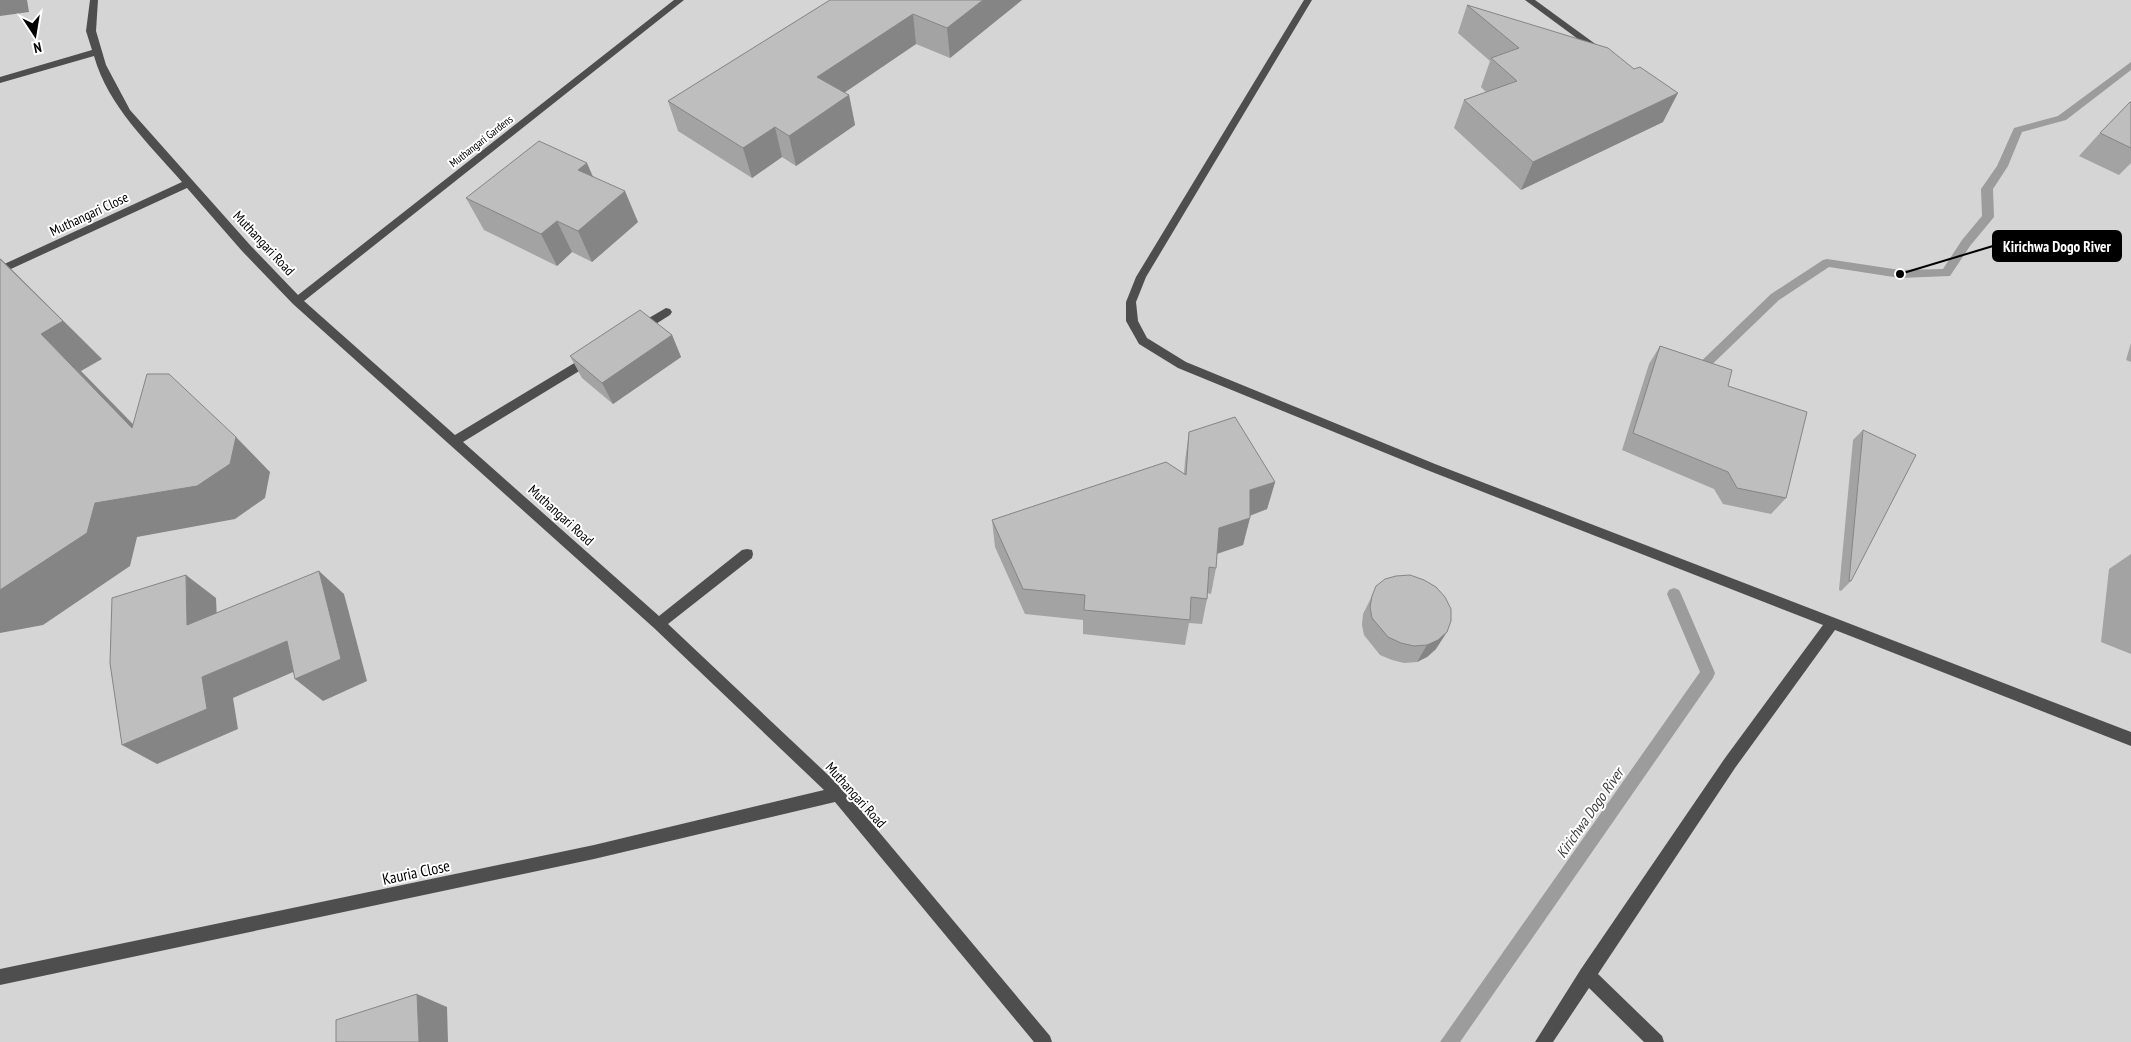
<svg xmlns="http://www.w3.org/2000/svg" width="2131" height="1042" font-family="'PT Sans Narrow',sans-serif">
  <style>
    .green { fill: #d5d5d5 }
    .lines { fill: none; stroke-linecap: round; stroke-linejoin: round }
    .stream { fill: #9c9c9c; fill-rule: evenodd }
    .minor { fill: #4e4e4e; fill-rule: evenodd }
    .wall { fill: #a3a3a3 }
    .shaded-wall { fill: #858585 }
    .building { fill: #bebebe; stroke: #858585 }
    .labels { text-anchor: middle; stroke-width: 4; stroke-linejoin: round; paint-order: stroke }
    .far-street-label { font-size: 11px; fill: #000; stroke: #fff }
    .street-label { font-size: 14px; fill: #000; stroke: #fff }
    .water-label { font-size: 15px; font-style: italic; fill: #3d3d3d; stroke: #fff }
    .near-street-label { font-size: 16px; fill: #000; stroke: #fff }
    .leader { fill: none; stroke: #000; stroke-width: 2 }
    .callout-dot { fill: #000; stroke: #fff; stroke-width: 2 }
    .callout { fill: #000; stroke: #000; stroke-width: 2 }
    .callout-label { font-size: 15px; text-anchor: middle; font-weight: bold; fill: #fff }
  </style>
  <rect width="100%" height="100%" fill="#fff"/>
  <rect class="green" x="0" y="0" width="2131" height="1042"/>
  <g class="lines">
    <g class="stream">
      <polygon points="2131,62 2131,70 2066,120 2022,132 2008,166 1993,189 1994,217 1970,246 1950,276 1900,278 1829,267 1779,300 1699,377 1691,377 1689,374 1691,371 1771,294 1823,260 1827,259 1900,270 1943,269 1962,240 1982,216 1981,189 1997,166 2014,128 2058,116"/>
      <polygon points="1674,588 1679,590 1681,594 1715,673 1713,678 1460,1042 1440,1042 1700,672 1667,594 1669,590"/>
    </g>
    <g class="minor">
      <path d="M90,0H98L96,31L106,65L130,110L250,245L298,295L674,0H684L304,301L455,435L586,356H594L596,359L594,362L463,442L659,616L742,550L747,549L752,550L753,554L752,558L668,624L843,789L1050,1036L1052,1042H1034L835,802L594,859L0,985V969L594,845L824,790L654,628L293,304L242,251L187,188L0,274V266L182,182C149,144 108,106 94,56L0,83V77L92,50L86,31Z"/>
      <polygon points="1304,0 1312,0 1146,277 1136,302 1138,321 1147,338 1186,362 1435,464 2131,732 2131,746 1835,630 1735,768 1598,974 1662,1036 1664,1042 1644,1042 1589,988 1553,1042 1535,1042 1581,969 1725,758 1823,625 1427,470 1178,368 1139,344 1126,321 1126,302 1136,277"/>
      <polygon points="1525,0 1535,0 1605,51 1603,53 1597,53"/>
      <polygon points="666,308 670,309 672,312 670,315 643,332 635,332 633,329 635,326"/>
    </g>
  </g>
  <g class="wall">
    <polygon points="830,0 1022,0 950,58 916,44 844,93 849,95 855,125 796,166 782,157 752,178 678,131 668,101"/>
    <polygon points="1467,5 1634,69 1663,122 1521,190 1454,128 1464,100 1486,92 1481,87 1490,61 1458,33"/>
    <polygon points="2131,102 2131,163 2119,175 2079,156 2100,133"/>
    <polygon points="593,176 638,222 592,262 572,252 557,266 484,230 466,198"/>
    <polygon points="672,335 681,357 613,404 582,378 570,356"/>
    <polygon points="2131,343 2131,362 2126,360"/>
    <polygon points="1660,346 1728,386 1786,498 1771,514 1723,504 1714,489 1622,450 1649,364"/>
    <polygon points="1863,430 1851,581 1841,591 1839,590 1853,440"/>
    <polygon points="1189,432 1275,482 1267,509 1250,516 1243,545 1217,554 1216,568 1211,594 1207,593 1207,599 1202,624 1189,623 1185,645 1083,634 1083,620 1025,614 995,547 992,520 1184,473 1185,461"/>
    <polygon points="2131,554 2131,654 2101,642 2109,569"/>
    <polygon points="1372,596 1436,649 1427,657 1417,662 1404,663 1392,660 1380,655 1364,635 1362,625 1363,614"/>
  </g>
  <g class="shaded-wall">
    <polygon points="0,0 27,0 29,12 0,16"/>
    <polygon points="983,0 1022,0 950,58 947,28"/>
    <polygon points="913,14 916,44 823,107 817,77"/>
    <polygon points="1678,93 1663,122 1521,190 1533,162"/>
    <polygon points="849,95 855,125 796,166 789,136"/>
    <polygon points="775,127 782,157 752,178 743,148"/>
    <polygon points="587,163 601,195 578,170"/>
    <polygon points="625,191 638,222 592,262 578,231"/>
    <polygon points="557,221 572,252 557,266 541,234"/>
    <polygon points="0,258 102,359 81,371 171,463 132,428 41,334"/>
    <polygon points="672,335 681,357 613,404 602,383"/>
    <polygon points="236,437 270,472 265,498 235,519 137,537 130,566 43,625 0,633 0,590 95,503"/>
    <polygon points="1275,482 1267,509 1243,518 1250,490"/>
    <polygon points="1250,518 1243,545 1213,555 1219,528"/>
    <polygon points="319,571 344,594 367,681 323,701 295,679"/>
    <polygon points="186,575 216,598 218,647 187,625"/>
    <polygon points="1447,632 1436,649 1427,657 1417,662 1427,645"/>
    <polygon points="287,641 314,663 233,698 238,729 157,764 122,745 202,677"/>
    <polygon points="417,994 447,1007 448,1042 419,1042"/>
  </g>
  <g class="building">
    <polygon points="830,0 983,0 947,28 913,14 817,77 849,95 789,136 775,127 743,148 668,101"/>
    <polygon points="1467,5 1608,48 1634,69 1640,67 1678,93 1533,162 1464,100 1517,81 1491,58 1519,48"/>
    <polygon points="2130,102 2131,102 2131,148 2100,133"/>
    <polygon points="539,141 587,163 578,170 625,191 578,231 557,221 541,234 466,198"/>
    <polygon points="0,259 63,321 41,334 132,428 147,374 169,374 236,437 230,464 197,486 95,503 87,533 0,590"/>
    <polygon points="640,310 672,335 602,383 570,356"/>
    <polygon points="1660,346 1732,370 1728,386 1807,412 1786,498 1737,488 1728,472 1633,433"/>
    <polygon points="1235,417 1275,482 1250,490 1250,518 1219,528 1216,568 1209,567 1207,599 1191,597 1190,620 1084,610 1085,595 1023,589 992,520 1166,462 1186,475 1189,432"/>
    <polygon points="1863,430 1916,455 1851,581 1849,581"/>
    <polygon points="319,571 341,659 295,679 287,641 202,677 207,709 122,745 110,663 112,598 186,575 187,625"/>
    <polygon points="1410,575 1424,580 1436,587 1445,597 1451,609 1451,621 1447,632 1438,640 1427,645 1414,646 1401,643 1388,637 1372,618 1370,607 1372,596 1376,586 1385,579 1396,576"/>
    <polygon points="417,994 419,1042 336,1042 336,1020"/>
  </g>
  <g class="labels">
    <g class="far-street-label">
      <text transform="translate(481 141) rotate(-38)" y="4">Muthangari Gardens</text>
    </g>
    <g class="street-label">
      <text transform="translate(89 214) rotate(-25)" y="5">Muthangari Close</text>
      <text transform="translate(264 243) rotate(47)" y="5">Muthangari Road</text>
      <text transform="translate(561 515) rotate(42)" y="5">Muthangari Road</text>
      <text transform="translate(856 795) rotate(48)" y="5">Muthangari Road</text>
    </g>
    <g class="water-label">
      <text transform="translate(1590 813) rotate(-55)" y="5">Kirichwa Dogo River</text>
    </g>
    <g class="near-street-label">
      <text transform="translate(416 872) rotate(-12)" y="6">Kauria Close</text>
    </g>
  </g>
  <path class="leader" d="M1900 274L1993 246"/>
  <circle class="callout-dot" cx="1900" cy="274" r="5"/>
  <rect class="callout" x="1993" y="231" width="128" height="30" rx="5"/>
  <g class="callout-label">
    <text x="2057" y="252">Kirichwa Dogo River</text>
  </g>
  <g transform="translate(35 35) rotate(168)" stroke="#ffffff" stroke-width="4" paint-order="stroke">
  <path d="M0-4L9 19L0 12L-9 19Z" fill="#000000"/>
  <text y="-8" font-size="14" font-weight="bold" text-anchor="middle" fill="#000000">N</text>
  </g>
</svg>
